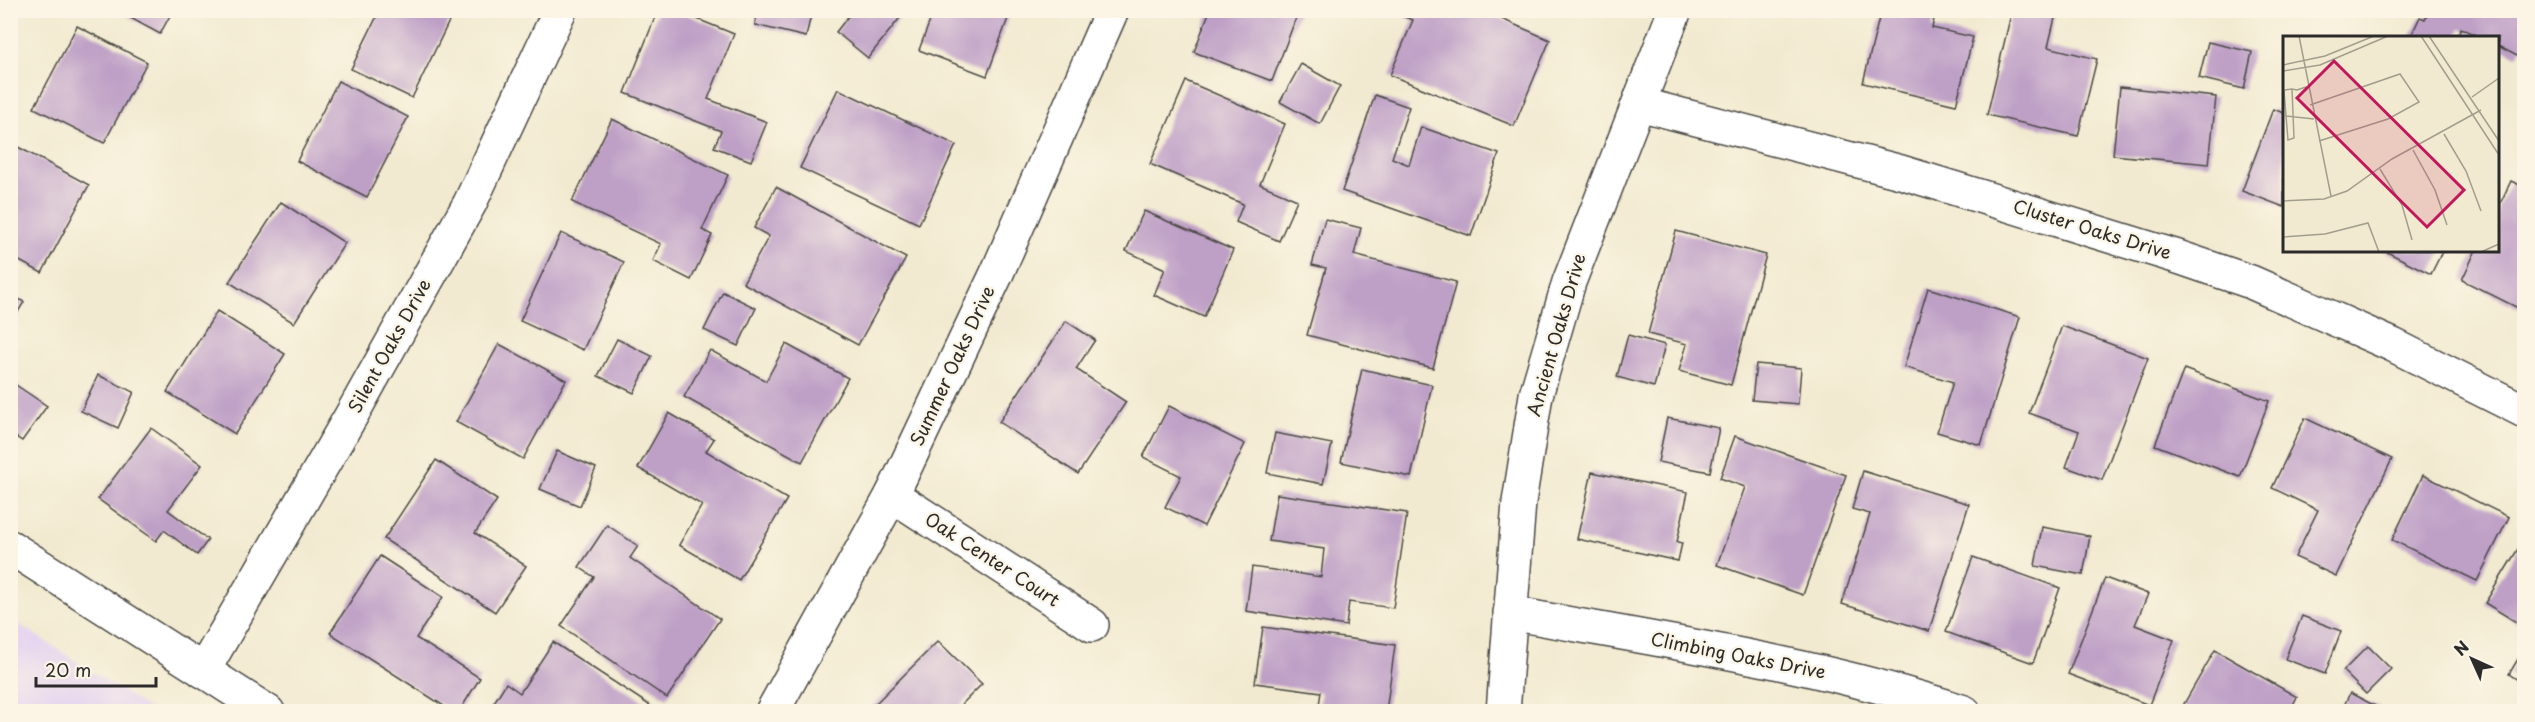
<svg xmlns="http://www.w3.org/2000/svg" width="2535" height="722" font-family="'Playpen Sans',sans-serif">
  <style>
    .built { fill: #e5d3f0 }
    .building { fill: #be9fc6 }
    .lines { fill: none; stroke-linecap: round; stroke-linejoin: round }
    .minor-casing { stroke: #494844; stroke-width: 36 }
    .minor { stroke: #fff; stroke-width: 33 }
    .labels { text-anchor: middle; stroke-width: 4.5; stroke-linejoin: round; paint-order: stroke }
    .street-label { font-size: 18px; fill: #2b2b2b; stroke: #fcf5e5 }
    .inset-road { fill: none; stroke: #a29e8e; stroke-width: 1.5 }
    .view { fill: #c2185b; fill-opacity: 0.15; stroke: #c2185b; stroke-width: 3 }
    .inset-edge { fill: none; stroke: #2b2b2b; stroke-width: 3 }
  </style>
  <rect width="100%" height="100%" fill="#fcf5e5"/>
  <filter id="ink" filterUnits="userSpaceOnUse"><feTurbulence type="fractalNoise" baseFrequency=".0167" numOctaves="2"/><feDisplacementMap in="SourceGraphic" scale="12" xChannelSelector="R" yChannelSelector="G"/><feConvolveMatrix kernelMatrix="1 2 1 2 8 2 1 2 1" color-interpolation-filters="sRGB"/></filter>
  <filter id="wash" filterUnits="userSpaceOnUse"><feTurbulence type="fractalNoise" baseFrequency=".008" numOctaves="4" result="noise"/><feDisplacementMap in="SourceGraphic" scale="24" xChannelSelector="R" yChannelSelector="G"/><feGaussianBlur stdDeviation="1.35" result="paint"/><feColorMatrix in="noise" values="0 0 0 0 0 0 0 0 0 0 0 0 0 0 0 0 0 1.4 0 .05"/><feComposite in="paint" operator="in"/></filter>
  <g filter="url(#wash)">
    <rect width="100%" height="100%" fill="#f2ead0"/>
    <polygon class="built" points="10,619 11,619 152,711 11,711"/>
    <g id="blocks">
      <g class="building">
        <polygon points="116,10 173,10 160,34"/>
        <polygon points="380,10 449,10 453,13 412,98 351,69"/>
        <polygon points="658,10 675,10 734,34 708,99 767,122 751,161 714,147 721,131 625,93"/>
        <polygon points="758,10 812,10 806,37 755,25"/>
        <polygon points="853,10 898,10 903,14 868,58 836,32"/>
        <polygon points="934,10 1011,10 987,76 919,50"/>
        <polygon points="1210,10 1299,10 1272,81 1194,52"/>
        <polygon points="1401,10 1481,10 1550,40 1514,126 1390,75 1413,20 1399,15"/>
        <polygon points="1881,10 1936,10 1932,28 1973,37 1956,105 1863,83"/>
        <polygon points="2012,10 2040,10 2056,14 2048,47 2097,59 2078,136 1987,115"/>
        <polygon points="2429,10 2524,10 2524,42 2517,56 2498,46 2498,38 2481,38 2461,28 2456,38 2410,38 2420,17 2425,19"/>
        <polygon points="77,26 147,62 104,143 34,108"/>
        <polygon points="2208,42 2252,52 2244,89 2199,78"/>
        <polygon points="1301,64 1340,86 1320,124 1280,102"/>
        <polygon points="338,81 408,117 367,197 297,161"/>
        <polygon points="1186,81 1285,124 1260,184 1297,200 1279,241 1236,222 1243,204 1150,164"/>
        <polygon points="2120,87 2216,97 2209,164 2113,155"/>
        <polygon points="838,89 956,145 919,224 800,168"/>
        <polygon points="1375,95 1409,107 1392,158 1409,165 1421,127 1499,154 1471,236 1342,191"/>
        <polygon points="2273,109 2284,113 2284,207 2242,191"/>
        <polygon points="612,119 728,175 702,230 712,235 691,280 653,261 661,244 572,202"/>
        <polygon points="18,147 89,185 42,273 10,256 10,160"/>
        <polygon points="2511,181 2524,187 2524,311 2462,280 2476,250 2498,250 2498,208"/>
        <polygon points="776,187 906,258 858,345 743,283 769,236 754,228"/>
        <polygon points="281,202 345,243 294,323 229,282"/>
        <polygon points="1144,211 1233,250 1204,317 1154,295 1165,269 1126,251"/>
        <polygon points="1325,219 1361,228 1354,255 1456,282 1433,368 1307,335 1326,268 1312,265"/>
        <polygon points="1676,231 1766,255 1731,385 1679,371 1687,344 1648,334"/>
        <polygon points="561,233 624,262 583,350 520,321"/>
        <polygon points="2383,250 2443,250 2431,274"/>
        <polygon points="1928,288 2020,317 1981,445 1937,432 1953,382 1904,367"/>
        <polygon points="723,292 756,308 738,346 704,330"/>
        <polygon points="10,294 24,302 10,325"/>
        <polygon points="217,311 285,354 235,434 167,392"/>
        <polygon points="1066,321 1095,340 1076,369 1126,402 1078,474 999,422"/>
        <polygon points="2062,326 2148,358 2102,480 2066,467 2079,431 2029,413"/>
        <polygon points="1628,335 1665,345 1654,387 1617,377"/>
        <polygon points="617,339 652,356 634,393 598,376"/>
        <polygon points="499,344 566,380 523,459 456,422"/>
        <polygon points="786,344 848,378 802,462 684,397 710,350 766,381"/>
        <polygon points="1756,364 1801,368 1798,404 1752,400"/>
        <polygon points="1362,369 1432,385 1411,477 1341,462"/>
        <polygon points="2184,369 2269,401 2240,477 2155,445"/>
        <polygon points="98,375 134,392 118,428 81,411"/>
        <polygon points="10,381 47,406 22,441 10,433"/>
        <polygon points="1169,406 1245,444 1204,526 1165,507 1181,476 1143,457"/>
        <polygon points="669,413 714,439 706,451 787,499 739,580 679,545 702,505 638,468"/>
        <polygon points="1667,418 1719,428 1710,472 1658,462"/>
        <polygon points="2305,418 2392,459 2336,576 2295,557 2318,510 2272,488"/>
        <polygon points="151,428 202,465 168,510 208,540 197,555 164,530 156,541 98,499"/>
        <polygon points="1275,433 1332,444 1323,484 1267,473"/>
        <polygon points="1735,436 1846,475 1803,595 1717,565 1745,487 1720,478"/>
        <polygon points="557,451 596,468 580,506 540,489"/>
        <polygon points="436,460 497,500 475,533 526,566 495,612 384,539"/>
        <polygon points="1863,471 1969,504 1929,631 1842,604 1870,514 1852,509"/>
        <polygon points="1592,472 1688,492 1677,542 1682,543 1678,561 1577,539"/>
        <polygon points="2423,475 2509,517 2477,581 2392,540"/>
        <polygon points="1277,494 1407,513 1393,608 1349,602 1346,626 1246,611 1252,567 1321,577 1324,549 1269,541"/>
        <polygon points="607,525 638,546 630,558 720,619 667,698 561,626 594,577 579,567"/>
        <polygon points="2042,527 2090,536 2083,575 2035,566"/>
        <polygon points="2524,539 2524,627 2485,603"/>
        <polygon points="380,556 443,597 416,638 480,678 459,712 453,712 330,633"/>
        <polygon points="1973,557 2060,588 2033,663 1946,632"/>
        <polygon points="2105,578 2148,594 2135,625 2174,640 2149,705 2068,674"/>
        <polygon points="2302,616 2341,631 2325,674 2285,659"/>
        <polygon points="1263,627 1395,645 1386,712 1318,712 1321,692 1255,683"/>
        <polygon points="938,641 982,684 954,712 867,712"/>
        <polygon points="553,642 660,712 488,712 506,683 520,693"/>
        <polygon points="2368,646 2391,669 2366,694 2343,671"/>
        <polygon points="2524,649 2524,684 2509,674"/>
        <polygon points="2215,650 2297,697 2289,712 2185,712 2181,709"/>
        <polygon points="2350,693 2387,712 2341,712"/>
      </g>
    </g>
  </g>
  <g filter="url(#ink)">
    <use href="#blocks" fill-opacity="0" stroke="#494844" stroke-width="1.5"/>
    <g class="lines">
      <g class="minor-casing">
        <g id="minor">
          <polyline points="1639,104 1901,172 2178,257 2251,282 2393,345 2524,411"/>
          <polyline points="892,495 1092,625"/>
          <polyline points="10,547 268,712"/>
          <path d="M1510,613C1662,641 1817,663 1964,712"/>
          <polyline points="203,671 351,416 470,203 560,10"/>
          <polyline points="772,712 892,495 997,273 1112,10"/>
          <polyline points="1503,712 1519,502 1536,395 1569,282 1675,10"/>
        </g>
      </g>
      <use href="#minor" class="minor"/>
    </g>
  </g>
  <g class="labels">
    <g class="street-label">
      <text transform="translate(2092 230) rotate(17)" y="6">Cluster Oaks Drive</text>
      <text transform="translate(1557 335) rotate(-74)" y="6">Ancient Oaks Drive</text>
      <text transform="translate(390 346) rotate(-61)" y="6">Silent Oaks Drive</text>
      <text transform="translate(953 366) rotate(-65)" y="6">Summer Oaks Drive</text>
      <text transform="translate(992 560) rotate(33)" y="6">Oak Center Court</text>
      <text transform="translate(1738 656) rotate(11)" y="6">Climbing Oaks Drive</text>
    </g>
  </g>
  <g transform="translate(2283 36)">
    <rect width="216" height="216" fill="#f2ead0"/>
    <path class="inset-road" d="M16,0L48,160M138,0L216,119M146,0L216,105M0,29L42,20L91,0M0,35L37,29L105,0M9,53L11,102L5,104L1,55L2,54L9,53L14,54L23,51M189,61L216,42M27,69L117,38L136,66L105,83L36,105M2,80L31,83M161,98L183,135L198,175M130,114L152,154L164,189M97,133L119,169L129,204M0,165L41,163L64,155L109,123L198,74M0,201L42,198L85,187L96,216M198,216L216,208"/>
    <path class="view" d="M51,25L181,154L144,191L14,62Z"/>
    <rect width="216" height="216" class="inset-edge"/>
  </g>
  <rect width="2535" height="722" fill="none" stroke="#fcf5e5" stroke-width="36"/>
  <g transform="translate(2472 659) rotate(315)" stroke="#fcf5e5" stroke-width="4.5" paint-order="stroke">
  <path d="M0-4.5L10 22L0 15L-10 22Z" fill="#2b2b2b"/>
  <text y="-9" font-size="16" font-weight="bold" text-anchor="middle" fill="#2b2b2b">N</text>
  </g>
  <path d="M36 677v9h120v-9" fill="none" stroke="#2b2b2b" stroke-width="3"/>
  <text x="45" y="677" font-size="18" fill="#2b2b2b" stroke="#fcf5e5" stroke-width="4.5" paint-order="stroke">20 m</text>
</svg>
